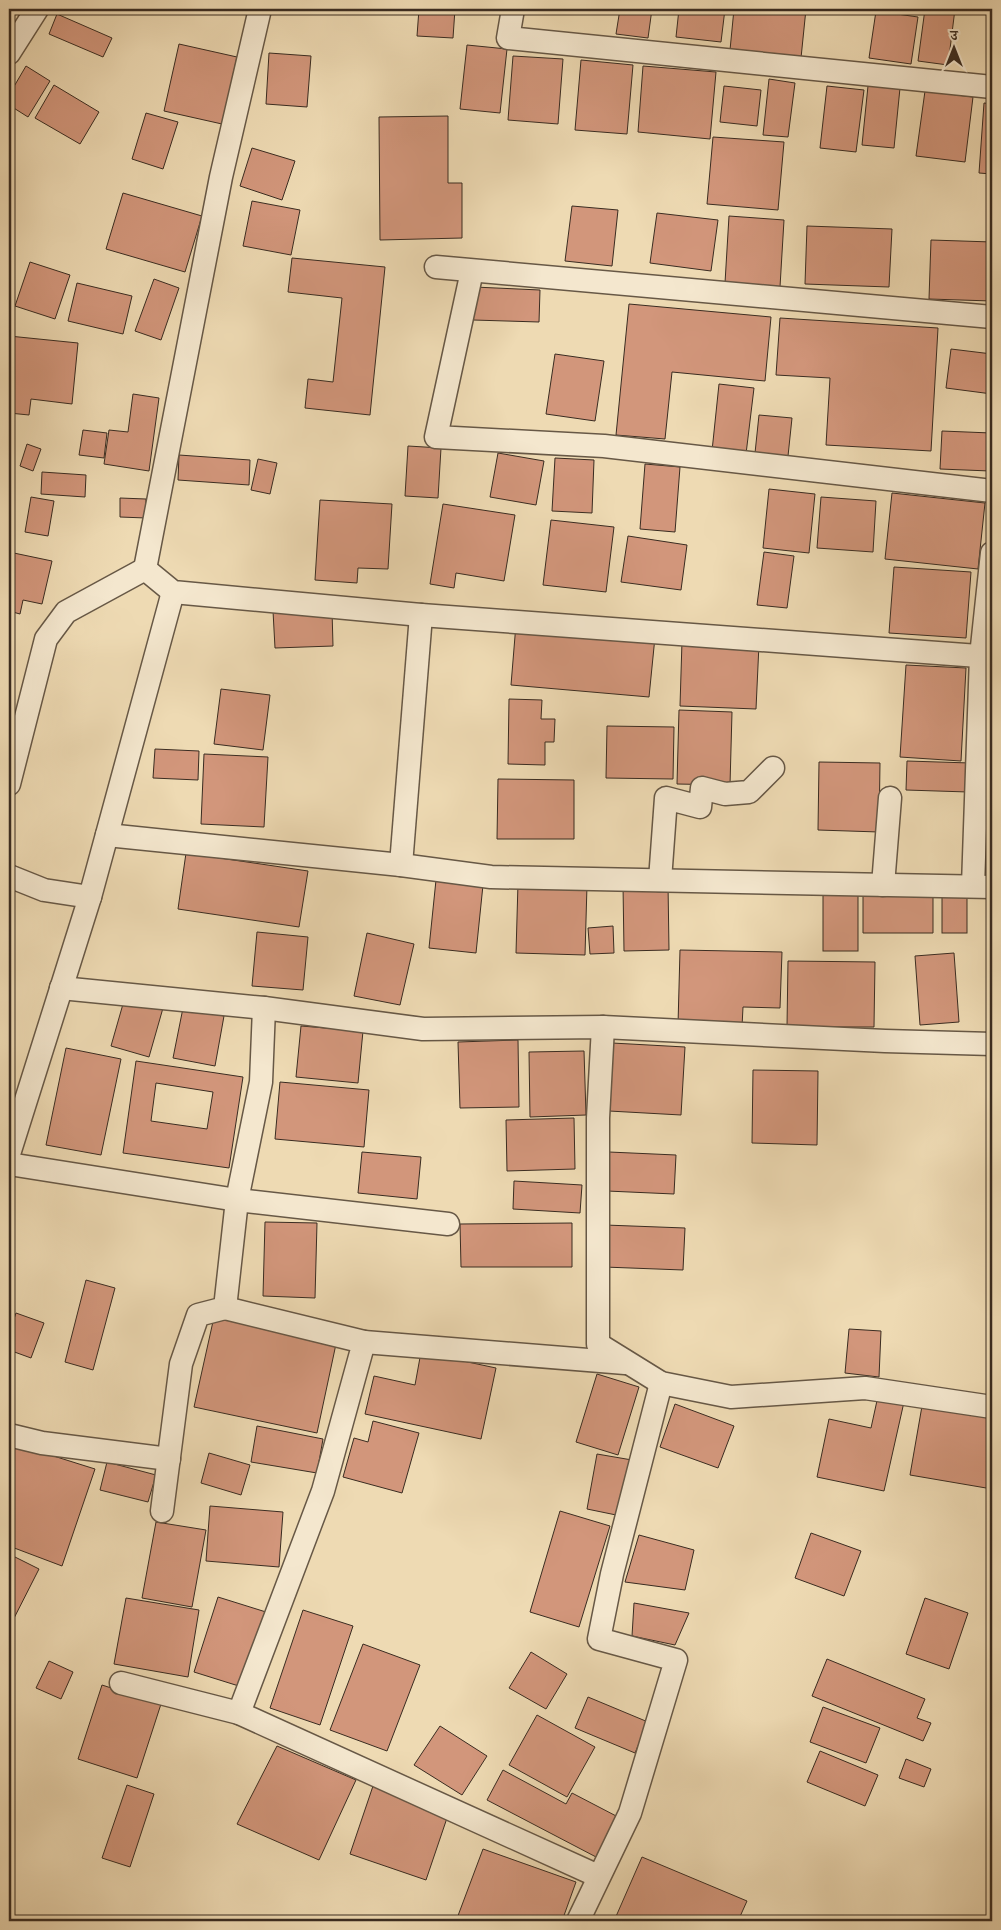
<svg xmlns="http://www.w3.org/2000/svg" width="1001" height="1930" font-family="'Sorts Mill Goudy','Noto Serif Devanagari',serif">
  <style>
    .building { fill: #d2967b; stroke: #3a2c21; fill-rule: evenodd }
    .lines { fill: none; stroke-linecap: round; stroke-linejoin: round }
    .street-casing { stroke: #675846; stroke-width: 25 }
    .street { stroke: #f4e7ce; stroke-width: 22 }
  </style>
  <rect width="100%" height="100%" fill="#eedab3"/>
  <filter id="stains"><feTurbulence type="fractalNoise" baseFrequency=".004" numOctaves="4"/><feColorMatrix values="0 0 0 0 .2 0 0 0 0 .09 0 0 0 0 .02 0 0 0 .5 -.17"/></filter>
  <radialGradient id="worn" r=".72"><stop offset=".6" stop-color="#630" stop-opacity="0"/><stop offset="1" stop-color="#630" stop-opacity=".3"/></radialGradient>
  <g class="building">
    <polygon points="419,9 455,9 453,38 417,36"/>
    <polygon points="620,9 652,9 648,38 616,34"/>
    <polygon points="679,9 725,9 721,42 676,37"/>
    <polygon points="734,9 806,9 801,58 730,50"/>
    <polygon points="925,9 955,9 948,65 918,61"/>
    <polygon points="876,11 918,17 911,64 869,58"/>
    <polygon points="57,14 112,38 103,57 49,34"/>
    <polygon points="179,44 237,57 222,124 164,111"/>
    <polygon points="467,45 507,49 500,113 460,109"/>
    <polygon points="269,53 311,56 307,107 266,104"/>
    <polygon points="513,56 563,59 558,124 508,120"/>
    <polygon points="581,60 633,65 627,134 575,130"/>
    <polygon points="26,66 50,81 28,117 9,105 9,95"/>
    <polygon points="643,66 716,72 710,139 638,132"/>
    <polygon points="769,79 795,83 788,137 763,135"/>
    <polygon points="54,85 99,112 80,144 35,118"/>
    <polygon points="724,86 761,90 757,126 720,122"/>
    <polygon points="827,86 864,90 856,152 820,148"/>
    <polygon points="868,86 900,88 894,148 862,145"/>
    <polygon points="925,91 973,97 965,162 916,156"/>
    <polygon points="984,103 992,104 992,174 979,173"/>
    <polygon points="146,113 178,122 163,169 132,159"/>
    <polygon points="448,116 448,183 462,183 462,238 380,240 379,117"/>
    <polygon points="713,137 784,142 778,210 707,204"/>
    <polygon points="252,148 295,161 282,200 240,186"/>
    <polygon points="123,193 202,216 185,272 106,249"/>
    <polygon points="252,201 300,210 291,255 243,246"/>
    <polygon points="572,206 618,210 612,266 565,261"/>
    <polygon points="657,213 718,220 711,271 650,263"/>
    <polygon points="729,216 784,220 780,287 725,283"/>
    <polygon points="807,226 892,229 889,287 805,284"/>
    <polygon points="931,240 992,242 992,301 929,299"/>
    <polygon points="292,258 385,267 370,415 305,408 308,379 333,382 342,298 288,292"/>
    <polygon points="30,262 70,275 55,319 15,306"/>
    <polygon points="154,279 179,288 161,340 135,331"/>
    <polygon points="77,283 132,296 123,334 68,321"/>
    <polygon points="474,287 540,290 539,322 473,320"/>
    <polygon points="629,304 771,317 765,381 672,372 665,439 616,435"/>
    <polygon points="780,318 938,328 931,451 826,445 830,378 776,375"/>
    <polygon points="9,336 78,343 72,404 31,399 29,415 9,413"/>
    <polygon points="951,349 992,354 992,394 946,388"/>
    <polygon points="555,354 604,361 595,421 546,414"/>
    <polygon points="719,384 754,388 746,454 712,451"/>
    <polygon points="133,394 159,398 149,471 104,464 109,430 128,432"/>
    <polygon points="759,415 792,418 788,456 755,453"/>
    <polygon points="83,430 107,433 104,458 79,455"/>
    <polygon points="942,431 991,433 990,471 940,469"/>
    <polygon points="27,444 41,449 33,471 20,466"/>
    <polygon points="408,446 441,448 438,498 405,496"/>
    <polygon points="498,453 544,461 536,505 490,497"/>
    <polygon points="179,455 250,460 249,485 178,480"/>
    <polygon points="555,458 594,460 592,513 552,511"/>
    <polygon points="258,459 277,463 270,494 251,490"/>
    <polygon points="645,464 680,467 675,532 640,529"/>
    <polygon points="42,472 86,475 85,497 41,494"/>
    <polygon points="769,489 815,494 809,553 763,548"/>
    <polygon points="892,493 985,503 978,569 885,559"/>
    <polygon points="31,497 54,501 48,536 25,532"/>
    <polygon points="821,497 876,501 873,552 817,548"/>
    <polygon points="120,498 146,499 146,518 120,517"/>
    <polygon points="320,500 392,504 388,569 358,568 357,583 315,580"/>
    <polygon points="443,504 515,515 504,581 456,573 454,588 430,584"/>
    <polygon points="551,520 614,527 606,592 543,585"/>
    <polygon points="628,536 687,545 681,590 621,582"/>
    <polygon points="9,552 52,561 42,604 23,600 20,614 9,611"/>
    <polygon points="764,552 794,556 787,608 757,605"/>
    <polygon points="894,567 971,572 966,638 889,633"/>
    <polygon points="332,610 333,646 275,648 273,611"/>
    <polygon points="516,624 655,637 649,697 511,685"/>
    <polygon points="682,641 759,644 756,709 680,706"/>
    <polygon points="906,665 966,668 961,761 900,757"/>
    <polygon points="221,689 270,695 263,750 214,744"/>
    <polygon points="509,699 542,700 541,719 555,719 554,742 545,742 545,765 508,764"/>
    <polygon points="679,710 732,712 730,785 677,784"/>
    <polygon points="607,726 674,727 673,779 606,778"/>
    <polygon points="155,749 199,751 198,780 153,778"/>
    <polygon points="204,754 268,757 264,827 201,824"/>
    <polygon points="907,761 970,763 968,792 906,790"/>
    <polygon points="819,762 880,763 879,832 818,830"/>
    <polygon points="498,779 574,780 574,839 497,839"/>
    <polygon points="186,853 308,871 299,927 178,909"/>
    <polygon points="436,880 483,885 476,953 429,948"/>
    <polygon points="518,883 587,885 585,955 516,953"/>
    <polygon points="668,884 669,950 624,951 623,885"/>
    <polygon points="863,888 933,889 933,933 863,933"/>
    <rect x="942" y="890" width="25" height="43"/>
    <rect x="823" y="891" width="35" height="60"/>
    <polygon points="613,926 614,953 590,954 588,928"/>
    <polygon points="257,932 308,937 303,990 252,986"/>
    <polygon points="367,933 414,944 400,1005 354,996"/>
    <polygon points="680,950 782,952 780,1008 743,1007 742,1027 678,1025"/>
    <polygon points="954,953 959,1022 920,1025 915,956"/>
    <polygon points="788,961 875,962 874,1027 787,1027"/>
    <polygon points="125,997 163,1008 149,1057 111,1046"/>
    <polygon points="183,1008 224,1016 215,1066 173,1058"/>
    <polygon points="301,1026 363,1031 358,1083 296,1077"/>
    <polygon points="518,1040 519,1107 460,1108 458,1042"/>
    <polygon points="612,1043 685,1047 681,1115 609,1111"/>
    <polygon points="66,1048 121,1059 101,1155 46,1145"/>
    <polygon points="584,1051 586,1115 530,1117 529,1052"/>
    <path d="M136,1061L243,1077L229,1168L123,1153ZM156,1083L213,1092L207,1129L151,1121Z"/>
    <polygon points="753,1070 818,1071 817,1145 752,1143"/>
    <polygon points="280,1082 369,1090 364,1147 275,1139"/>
    <polygon points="574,1118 575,1169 507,1171 506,1120"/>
    <polygon points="362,1152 421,1157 417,1199 358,1193"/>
    <polygon points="609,1152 676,1155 674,1194 607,1191"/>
    <polygon points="514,1181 582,1185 580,1213 513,1209"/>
    <polygon points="265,1222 317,1223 315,1298 263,1296"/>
    <polygon points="572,1223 572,1267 461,1267 460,1224"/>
    <polygon points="605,1225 685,1228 683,1270 604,1267"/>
    <polygon points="86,1280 115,1288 93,1370 65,1362"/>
    <polygon points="16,1313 44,1323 31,1358 9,1350 9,1334"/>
    <polygon points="214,1317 336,1344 317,1433 194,1407"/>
    <polygon points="849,1329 881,1331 879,1377 845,1373"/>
    <polygon points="421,1352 496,1368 481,1439 365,1414 374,1376 415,1385"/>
    <polygon points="597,1374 639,1387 618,1455 576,1442"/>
    <polygon points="878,1396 904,1402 884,1491 817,1477 829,1419 871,1428"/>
    <polygon points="675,1404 734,1426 718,1468 660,1447"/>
    <polygon points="922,1406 992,1418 992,1489 910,1475"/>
    <polygon points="373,1421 419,1433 402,1493 343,1477 354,1438 368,1442"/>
    <polygon points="257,1426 323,1439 317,1473 251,1462"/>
    <polygon points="9,1442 95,1469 62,1566 9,1546"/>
    <polygon points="209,1453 250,1465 241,1495 201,1483"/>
    <polygon points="597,1454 632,1460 621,1516 587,1509"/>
    <polygon points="107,1462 156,1475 148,1502 100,1490"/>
    <polygon points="210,1506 283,1512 279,1567 206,1561"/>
    <polygon points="560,1511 610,1526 579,1627 530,1612"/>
    <polygon points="156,1522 206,1530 192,1607 142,1598"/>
    <polygon points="811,1533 861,1551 844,1596 795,1578"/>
    <polygon points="639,1535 694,1550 685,1590 625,1582"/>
    <polygon points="9,1554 39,1569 9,1628"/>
    <polygon points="218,1597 266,1612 242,1687 194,1672"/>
    <polygon points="126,1598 199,1610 188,1677 114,1664"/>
    <polygon points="925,1598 968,1613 949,1669 906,1654"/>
    <polygon points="634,1603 689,1613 675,1645 632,1636"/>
    <polygon points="303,1610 353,1626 320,1725 270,1708"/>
    <polygon points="363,1644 420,1665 387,1751 330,1730"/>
    <polygon points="531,1652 567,1674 546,1709 509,1688"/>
    <polygon points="827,1659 925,1699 917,1718 931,1723 923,1741 812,1696"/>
    <polygon points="49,1661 73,1672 61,1699 36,1688"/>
    <polygon points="102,1685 161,1704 137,1778 78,1759"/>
    <polygon points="588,1697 648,1722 635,1753 575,1728"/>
    <polygon points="823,1707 880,1728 866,1763 810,1742"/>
    <polygon points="537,1715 595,1747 567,1797 509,1765"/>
    <polygon points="440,1726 487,1756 462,1795 414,1765"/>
    <polygon points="277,1746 356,1780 319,1860 237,1824"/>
    <polygon points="820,1751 878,1775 865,1806 807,1782"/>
    <polygon points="906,1759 931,1769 924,1787 899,1778"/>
    <polygon points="503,1770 566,1804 572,1793 620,1818 598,1858 487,1800"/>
    <polygon points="127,1785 154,1794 130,1867 102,1858"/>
    <polygon points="373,1786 447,1818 426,1880 350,1854"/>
    <polygon points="483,1849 576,1882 562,1921 456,1921"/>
    <polygon points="642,1857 747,1901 738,1921 614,1921"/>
  </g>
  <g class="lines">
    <g class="street-casing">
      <g id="street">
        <polyline points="513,9 508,38 992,87"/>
        <polyline points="9,53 37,9"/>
        <polyline points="436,267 992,317"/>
        <polyline points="472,271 436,437 604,446 992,491"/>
        <polyline points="145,569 173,592 421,615 992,657"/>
        <polyline points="145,569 221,177 260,9"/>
        <polyline points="9,784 46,639 66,612 145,569"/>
        <polyline points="107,835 401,865 491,877 992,887"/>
        <polyline points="401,865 421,615"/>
        <polyline points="9,876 44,890 90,897"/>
        <polyline points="660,880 666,798 700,807 702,788 725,794 749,792 773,768"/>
        <polyline points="883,885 890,798"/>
        <polyline points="973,886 981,656 992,553"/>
        <polyline points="61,988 264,1008 423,1029 603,1027 885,1041 992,1044"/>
        <polyline points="603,1027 598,1118 598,1344 661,1383 731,1397 865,1388 992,1407"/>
        <polyline points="9,1154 90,897 173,592"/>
        <polyline points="9,1164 237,1200 448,1224"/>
        <polyline points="225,1308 364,1342 323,1491 239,1713"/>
        <polyline points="364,1342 625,1363"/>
        <polyline points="9,1435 42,1443 169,1459"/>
        <polyline points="162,1511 181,1364 198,1315 225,1308 237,1200 261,1082 264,1008"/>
        <polyline points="121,1683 239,1713 598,1876"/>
        <polyline points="578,1921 630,1813 676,1660 599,1639 612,1574 661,1383"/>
      </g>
    </g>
    <use href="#street" class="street"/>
  </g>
  <rect width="1001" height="1930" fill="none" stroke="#eedab3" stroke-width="30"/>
  <rect x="10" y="10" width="981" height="1910" fill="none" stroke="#3a2c21" stroke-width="2.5"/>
  <rect x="15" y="15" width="971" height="1900" fill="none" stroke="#3a2c21"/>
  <g transform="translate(954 48)" stroke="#f4e7ce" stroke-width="4" paint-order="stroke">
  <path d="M0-4L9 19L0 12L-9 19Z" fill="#3a2c21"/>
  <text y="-8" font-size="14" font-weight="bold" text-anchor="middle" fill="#3a2c21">उ</text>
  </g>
  <rect width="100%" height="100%" filter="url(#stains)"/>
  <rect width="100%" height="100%" fill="url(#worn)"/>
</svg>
